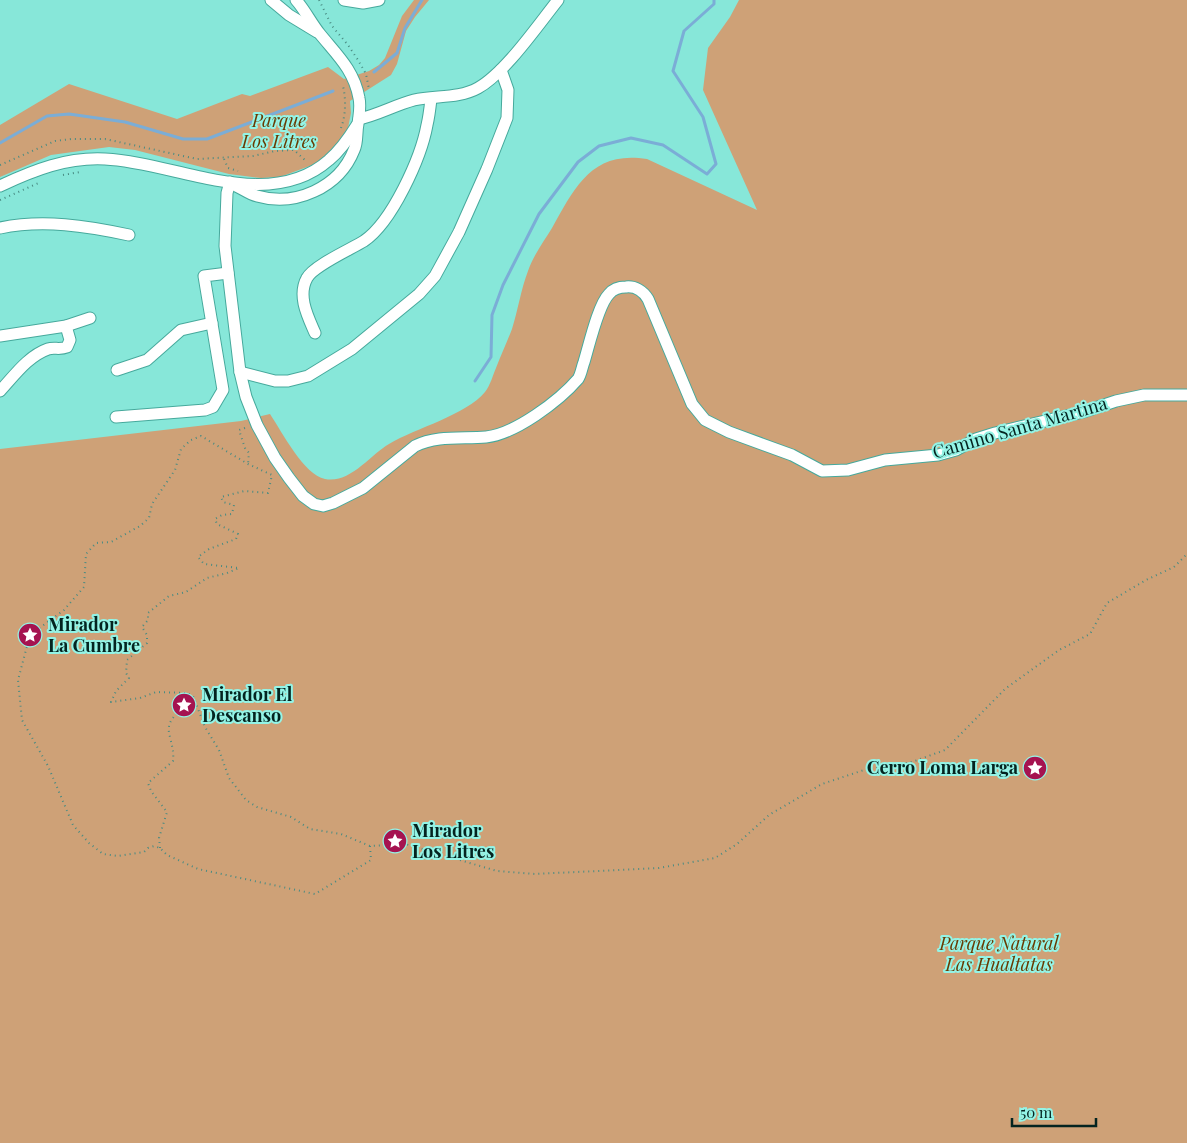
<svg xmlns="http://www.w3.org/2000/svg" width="1187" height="1143" font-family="'Playfair Display',serif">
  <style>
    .green { fill: #cea177 }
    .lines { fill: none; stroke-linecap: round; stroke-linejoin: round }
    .stream { stroke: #7badd6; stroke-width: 3 }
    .minor-casing { stroke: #46a99c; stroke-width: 13 }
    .path { stroke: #498b82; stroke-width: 2; stroke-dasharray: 1 4; stroke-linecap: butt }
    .minor { stroke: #fff; stroke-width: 11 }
    .labels { text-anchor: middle; stroke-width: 4; stroke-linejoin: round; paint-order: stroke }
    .park-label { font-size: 18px; font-style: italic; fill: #683b03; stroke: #94f4e6 }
    .street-label { font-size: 18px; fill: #042420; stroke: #94f4e6 }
    .poi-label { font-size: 18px; font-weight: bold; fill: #042420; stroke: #94f4e6; text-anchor: start }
  </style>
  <rect width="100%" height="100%" fill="#87e7d9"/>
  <g class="green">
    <polygon points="414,0 429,0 415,17 406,31 397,64 391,75 350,101 351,113 348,128 335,149 315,164 280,177 261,178 229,174 135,150 109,147 51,155 0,177 0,125 69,84 177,119 242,94 250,96 328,67 344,79 369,71 379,65 385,58 402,16"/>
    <path d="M739,0H1187V1143H0V449L241,421L270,414C282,432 304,475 325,479C350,484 370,455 389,444C416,428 466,415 485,392C490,386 493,375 496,368C501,355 507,342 512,329C518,310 521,289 528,271C533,256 544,241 552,228C575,187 592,150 647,159L757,210L703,90L708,48L730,17Z"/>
  </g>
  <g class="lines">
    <g class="stream">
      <polyline points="374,72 397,53 405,28 422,0"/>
      <polyline points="0,143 47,116 69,114 125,122 183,139 207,139 333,91"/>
      <polyline points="475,381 491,357 492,315 503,285 539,214 578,162 599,146 631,138 663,145 707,174 716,164 703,117 673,71 684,31 714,4 714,0"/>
    </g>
    <g class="minor-casing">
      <g id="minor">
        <polyline points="271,0 289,15 317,32"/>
        <polyline points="344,0 363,3 379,0"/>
        <path d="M359,119C378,115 395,105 414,100C435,95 458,99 478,88C505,73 538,25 558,0"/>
        <path d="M230,182L227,193L225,246L240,372L246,397L257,425L275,458L289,478L303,496L314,504L323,506L333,503L363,488L415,446C437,435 462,439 486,437C515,434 559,401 578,379C581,375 582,367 584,362C589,346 598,305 609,294C613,289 619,287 626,287C635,286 643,291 648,299L692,404L705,420L729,432L792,455L822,471L848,470L885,460L938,455L956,450L976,439L995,433L1083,412L1116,401L1144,395H1187"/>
        <path d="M0,186C34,170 67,157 105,159C175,162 268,214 329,160C341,150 349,138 357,125"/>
        <path d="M236,186C243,189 249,194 257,196C295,207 339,188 354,150C358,142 356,133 358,124C359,115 361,107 359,98C354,70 337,55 320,34C311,23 305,10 296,0"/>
        <path d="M0,228C43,219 87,226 129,235"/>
        <path d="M315,333C308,317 297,296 307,278C313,266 351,249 364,241C392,222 421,158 427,125C429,117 430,108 431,99"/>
        <polyline points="0,336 66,326 90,318"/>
        <polyline points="117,370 147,360 181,330 212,323"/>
        <polyline points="240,372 275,381 288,381 308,376 352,349 419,294 435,276 459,232 487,169 507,118 508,90 501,70"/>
        <path d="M0,391C14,376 28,356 48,349C54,347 60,350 67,347L70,340L66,326"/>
        <polyline points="116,417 205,410 213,407 223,390 204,276 228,273"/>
      </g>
    </g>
    <g class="path">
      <polyline points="319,0 332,26 348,45 358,60 366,74 369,89"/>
      <path d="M341,128C346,115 346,99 343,86"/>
      <polyline points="224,159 228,168 238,171"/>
      <polyline points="0,165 55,141 71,139 105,139 197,159 253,156 275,151 294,150 307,162"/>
      <polyline points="63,175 80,172"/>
      <polyline points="0,200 41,182"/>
      <polyline points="245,428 239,430 245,448 249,453 248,464"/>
      <polyline points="370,846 371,860 315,894 198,869 167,855 160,848 154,846 148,848 144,852 118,856 103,854 89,843 73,825 48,766 22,720 18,680 30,635 64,610 84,587 86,554 96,543 111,542 140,526 149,518 152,504 175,470 181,449 191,440 201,436 248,464 272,475 268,493 244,491 221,497 223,502 234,505 232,514 222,515 215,519 217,524 238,534 236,539 209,549 198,557 204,564 239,568 227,573 207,578 186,592 169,596 148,613 148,620 142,627 147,635 147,643 127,660 126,673 129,678 116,691 111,702 140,698 156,692 187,693 193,696 205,727 219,750 229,778 246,800 257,807 291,817 310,829 341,834 370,846 388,845 395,841 497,871 535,874 659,868 715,858 737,844 769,815 822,784 864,770 912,762 945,750 1005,689 1059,650 1090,634 1107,603 1146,580 1174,567 1187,554"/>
      <path d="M160,848L159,838L167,812L151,791L148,783L173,761C174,752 172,746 170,737C164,718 181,711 195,700"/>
    </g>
    <use href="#minor" class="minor"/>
  </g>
  <defs>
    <g id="sight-disc" transform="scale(1.25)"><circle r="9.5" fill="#a51350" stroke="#94f4e6"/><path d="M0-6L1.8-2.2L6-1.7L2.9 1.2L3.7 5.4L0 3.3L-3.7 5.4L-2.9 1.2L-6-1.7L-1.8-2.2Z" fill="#fff"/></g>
  </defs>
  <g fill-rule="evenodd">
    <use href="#sight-disc" x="30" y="635"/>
    <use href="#sight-disc" x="184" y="705"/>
    <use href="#sight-disc" x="1035" y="768"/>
    <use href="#sight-disc" x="395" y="841"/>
  </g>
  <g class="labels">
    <g class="park-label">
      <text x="279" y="127">Parque<tspan x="279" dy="21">Los Litres</tspan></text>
      <text x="999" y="950">Parque Natural<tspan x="999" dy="21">Las Hualtatas</tspan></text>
    </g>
    <g class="street-label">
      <text transform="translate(1020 428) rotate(-16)" y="6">Camino Santa Martina</text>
    </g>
    <g class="poi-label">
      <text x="48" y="631">Mirador<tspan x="48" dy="21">La Cumbre</tspan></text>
      <text x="202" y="701">Mirador El<tspan x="202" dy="21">Descanso</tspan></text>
      <text x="1018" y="774" text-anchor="end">Cerro Loma Larga</text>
      <text x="412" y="837">Mirador<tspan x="412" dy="21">Los Litres</tspan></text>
    </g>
  </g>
  <path d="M1012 1118v8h84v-8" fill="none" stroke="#042420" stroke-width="2.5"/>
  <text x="1020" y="1118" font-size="15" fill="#042420" stroke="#94f4e6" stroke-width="4" paint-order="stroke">50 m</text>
</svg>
